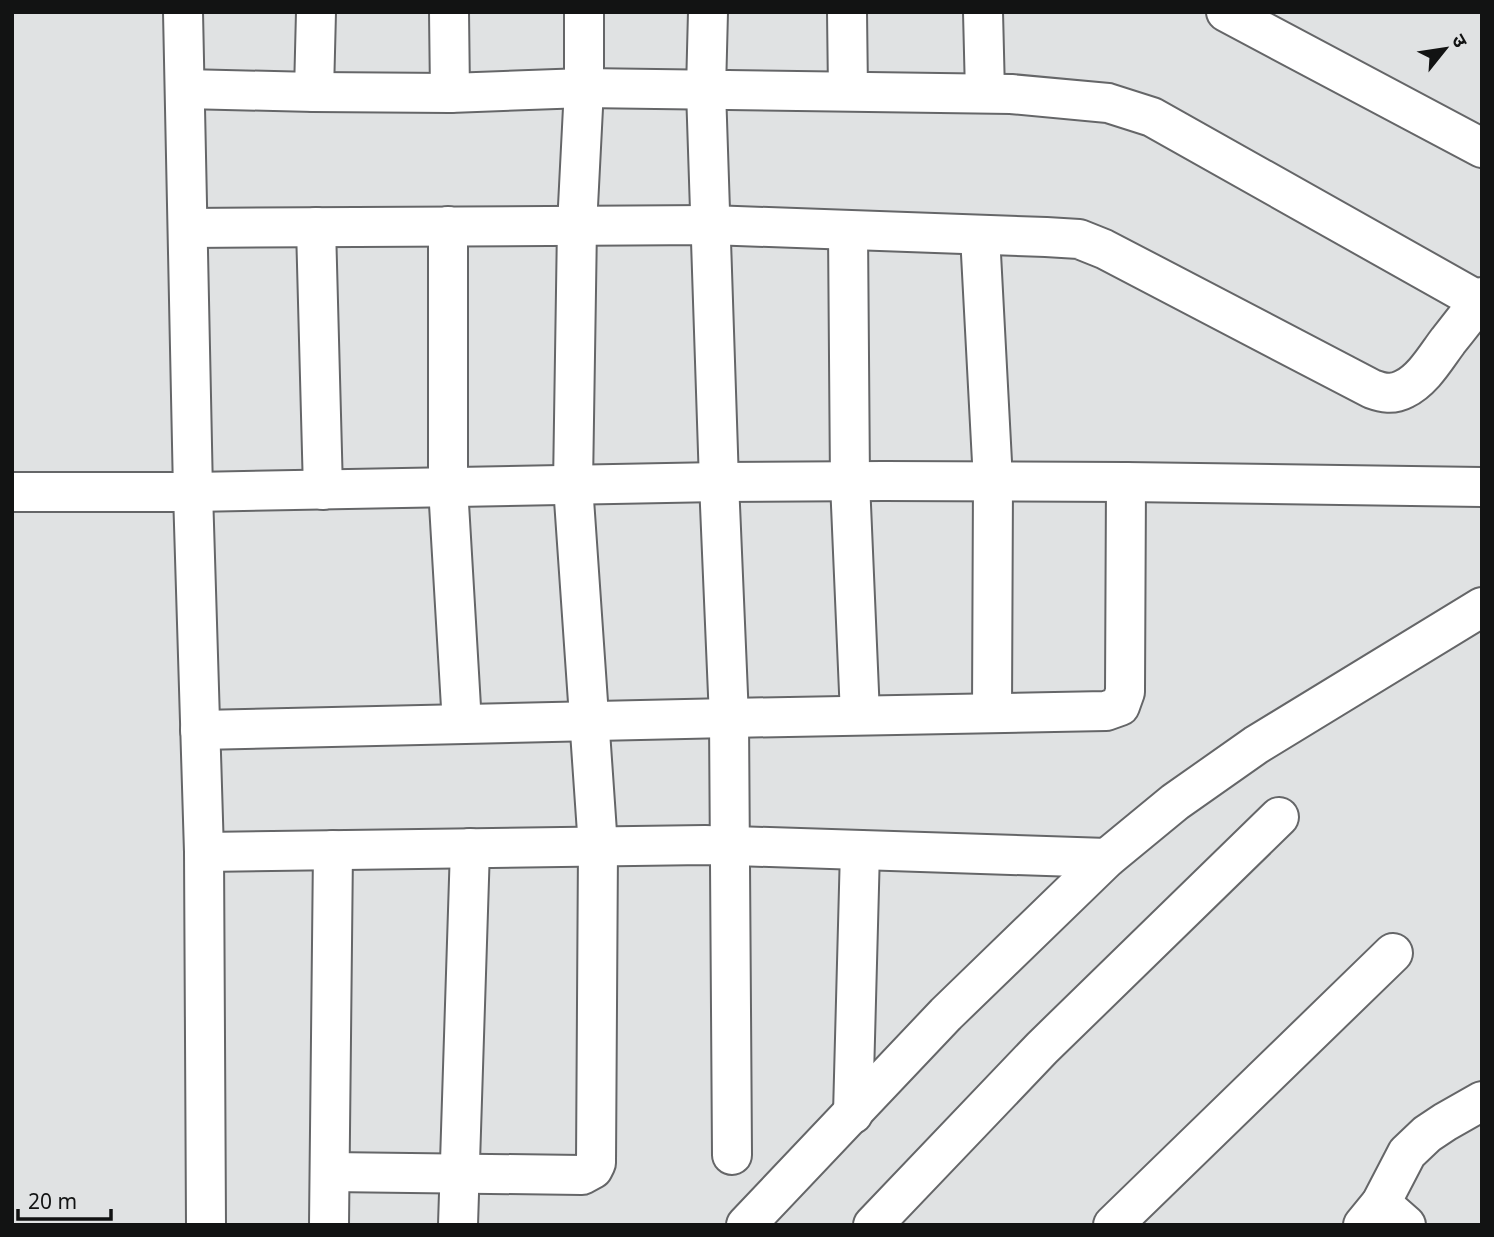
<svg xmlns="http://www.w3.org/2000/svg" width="1494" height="1237" font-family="'Noto Sans','Noto Sans Devanagari',sans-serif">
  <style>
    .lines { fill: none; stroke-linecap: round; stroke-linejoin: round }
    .minor-casing { stroke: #656668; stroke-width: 42 }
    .minor { stroke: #fff; stroke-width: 38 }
  </style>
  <rect width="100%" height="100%" fill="#e0e2e3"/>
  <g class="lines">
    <g class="minor-casing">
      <g id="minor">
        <polyline points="183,12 193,492 204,852 206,1225"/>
        <polyline points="449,12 450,93"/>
        <polyline points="708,12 706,90 719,482 729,718 732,1155"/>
        <polyline points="847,12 848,91"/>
        <polyline points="983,12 985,93"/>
        <polyline points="1226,12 1482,148"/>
        <polyline points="185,89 314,92 450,93 584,88 1011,94 1108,103 1152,117 1479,301"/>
        <polyline points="314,92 316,12"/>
        <polyline points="448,226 448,487 462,724"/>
        <polyline points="316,227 323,490"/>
        <path d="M188,228L710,225L1046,237L1079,239L1104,249L1372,389C1383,393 1393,395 1404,389C1423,380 1436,357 1448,341C1460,326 1471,312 1482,297"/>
        <polyline points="848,231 850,482 860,715"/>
        <polyline points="980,235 993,481 992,712"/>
        <polyline points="12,492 193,492 719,482 884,481 1126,482 1482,487"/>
        <polyline points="200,730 729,718 1106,711 1120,706 1125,692 1126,482"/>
        <polyline points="204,852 705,845 1107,858"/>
        <polyline points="853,1114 860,850"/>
        <polyline points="330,1172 582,1175 593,1169 596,1163 598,847 573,485 577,226 584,88 584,12"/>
        <polyline points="1381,1203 1406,1225"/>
        <polyline points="329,1225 333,850"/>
        <polyline points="458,1225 470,848"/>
        <polyline points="746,1225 946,1014 1107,858 1175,802 1256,745 1482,607"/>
        <polyline points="873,1225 1042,1048 1279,817"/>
        <polyline points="1113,1225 1393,953"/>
        <polyline points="1363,1225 1381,1203 1407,1153 1427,1134 1445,1122 1482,1101"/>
      </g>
    </g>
    <use href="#minor" class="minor"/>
  </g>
  <rect width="1494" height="1237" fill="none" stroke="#121313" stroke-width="28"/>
  <g transform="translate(1445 49) rotate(60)" stroke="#e0e2e3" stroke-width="5" paint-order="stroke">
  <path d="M0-5L12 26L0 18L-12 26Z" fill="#121313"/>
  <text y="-10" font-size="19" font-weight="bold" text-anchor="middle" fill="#121313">उ</text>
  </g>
  <path d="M18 1209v10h93v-10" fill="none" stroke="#121313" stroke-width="3.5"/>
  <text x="28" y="1209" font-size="21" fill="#121313" stroke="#e0e2e3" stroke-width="5" paint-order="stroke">20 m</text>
</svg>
